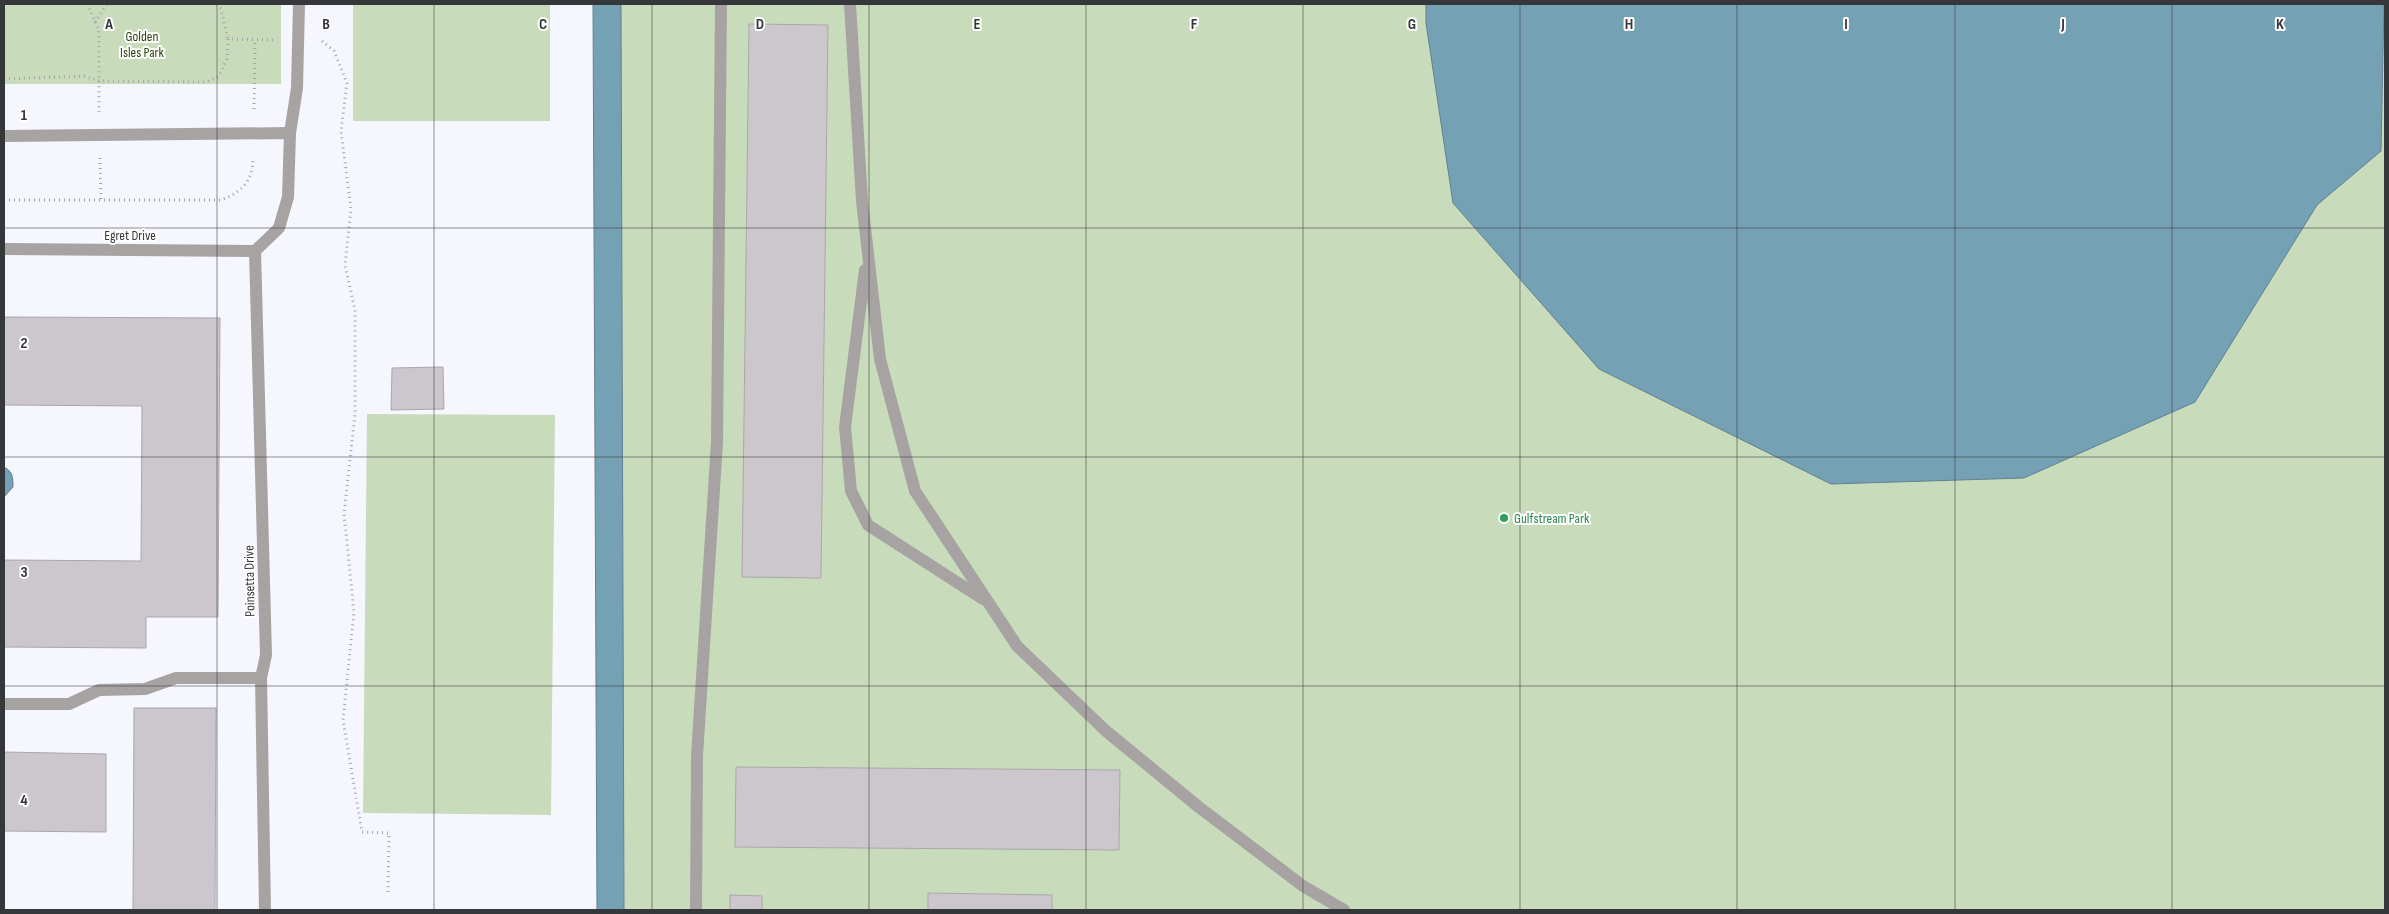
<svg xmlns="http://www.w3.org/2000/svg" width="2389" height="914" font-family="'Sofia Sans Condensed',sans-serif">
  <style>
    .green { fill: #c8dcbb }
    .water { fill: #75a1b5; stroke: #628190 }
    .building { fill: #ccc7cd; stroke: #aca6ac }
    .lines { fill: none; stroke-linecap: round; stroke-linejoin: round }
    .path { stroke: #a3a4aa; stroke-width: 3; stroke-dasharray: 1 4; stroke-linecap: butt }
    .service { stroke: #a7a3a3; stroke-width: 12 }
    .minor { stroke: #a7a3a3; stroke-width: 12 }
    .grid { fill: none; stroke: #36373a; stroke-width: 1; stroke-opacity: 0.55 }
    .leisure-dot { fill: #2e9e5b; stroke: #fff; stroke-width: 2 }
    .labels { text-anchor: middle; stroke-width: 4; stroke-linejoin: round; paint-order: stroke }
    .park-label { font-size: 14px; fill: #29440e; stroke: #fff }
    .street-label { font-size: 14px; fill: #36373a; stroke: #fff }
    .leisure-label { font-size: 14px; fill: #27864d; stroke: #fff; text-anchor: start }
    .grid-label { font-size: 16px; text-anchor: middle; font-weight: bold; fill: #36373a; stroke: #fff; stroke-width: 4; stroke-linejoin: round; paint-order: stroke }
  </style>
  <rect width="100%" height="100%" fill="#f5f6fe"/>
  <g class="green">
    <rect x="4" y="4" width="277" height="80"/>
    <rect x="353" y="4" width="197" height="117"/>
    <polygon points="621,4 2385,4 2385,910 624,910 622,699"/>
    <polygon points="367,414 555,415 551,815 363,813"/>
  </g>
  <g class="water">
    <polygon points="593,4 621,4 624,910 597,910"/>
    <polygon points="1426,4 2384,4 2381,151 2317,205 2195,402 2024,478 1831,484 1599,369 1453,203 1426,23"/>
    <path d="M4,467C13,472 13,477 13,487L4,497Z"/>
  </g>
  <g class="building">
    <polygon points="749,24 828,25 821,578 742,577"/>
    <polygon points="4,317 220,318 218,617 146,617 146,648 4,647 4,560 141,561 142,406 4,405"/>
    <polygon points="443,367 444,409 391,410 392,368"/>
    <polygon points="134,708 216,708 215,910 133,910"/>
    <polygon points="4,752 106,754 106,832 4,831"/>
    <polygon points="736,767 1120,770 1119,850 735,847"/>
    <polygon points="928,893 1052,895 1052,910 928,910"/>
    <polygon points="730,895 762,896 762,910 730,910"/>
  </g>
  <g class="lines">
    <g class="path">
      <polyline points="87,4 99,30 99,112"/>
      <polyline points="217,4 221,9 228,39"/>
      <polyline points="95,22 107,4"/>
      <polyline points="322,41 334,51 347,83 341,131 351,209 345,265 355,310 355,414 344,514 354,612 343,720 362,832 389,833 388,892"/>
      <polyline points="4,79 84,76 99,81 206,82 219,76 227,59 228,39 273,40"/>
      <polyline points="254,109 255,39"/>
      <polyline points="100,158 101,200"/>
      <path d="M4,200H221C242,192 253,181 253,158"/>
    </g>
    <g class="service">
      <polyline points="850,4 862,201 880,359 915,491 1017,646 1106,731 1200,808 1303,886 1344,910"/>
      <polyline points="290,133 297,88 299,4"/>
      <polyline points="4,136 290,133 288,197 279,228 255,251"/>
      <polyline points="865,270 845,427 851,491 868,525 983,599"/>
      <polyline points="4,704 69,704 99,690 145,689 176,678 261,678"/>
      <polyline points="696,910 697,756 717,442 721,4"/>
    </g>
    <polyline class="minor" points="4,249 255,251 266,655 261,678 265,910"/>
  </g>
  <path class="grid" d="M217,4V910M434,4V910M652,4V910M869,4V910M1086,4V910M1303,4V910M1520,4V910M1737,4V910M1955,4V910M2172,4V910M4,228H2385M4,457H2385M4,686H2385"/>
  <circle class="leisure-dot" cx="1504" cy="518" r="5"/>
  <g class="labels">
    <g class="park-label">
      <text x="142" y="41">Golden<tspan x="142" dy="16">Isles Park</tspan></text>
    </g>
    <g class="street-label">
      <text x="130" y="240">Egret Drive</text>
      <text transform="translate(249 581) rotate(-91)" y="5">Poinsetta Drive</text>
    </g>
    <g class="leisure-label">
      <text x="1514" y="523">Gulfstream Park</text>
    </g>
  </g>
  <g class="grid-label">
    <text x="109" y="29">A</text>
    <text x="326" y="29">B</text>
    <text x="543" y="29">C</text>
    <text x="760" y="29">D</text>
    <text x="977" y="29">E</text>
    <text x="1194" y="29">F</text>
    <text x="1412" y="29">G</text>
    <text x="1629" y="29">H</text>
    <text x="1846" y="29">I</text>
    <text x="2063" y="29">J</text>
    <text x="2280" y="29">K</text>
    <text x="24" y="120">1</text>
    <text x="24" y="348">2</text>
    <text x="24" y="577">3</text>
    <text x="24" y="805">4</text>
  </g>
  <rect width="2389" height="914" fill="none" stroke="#36373a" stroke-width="10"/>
</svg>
